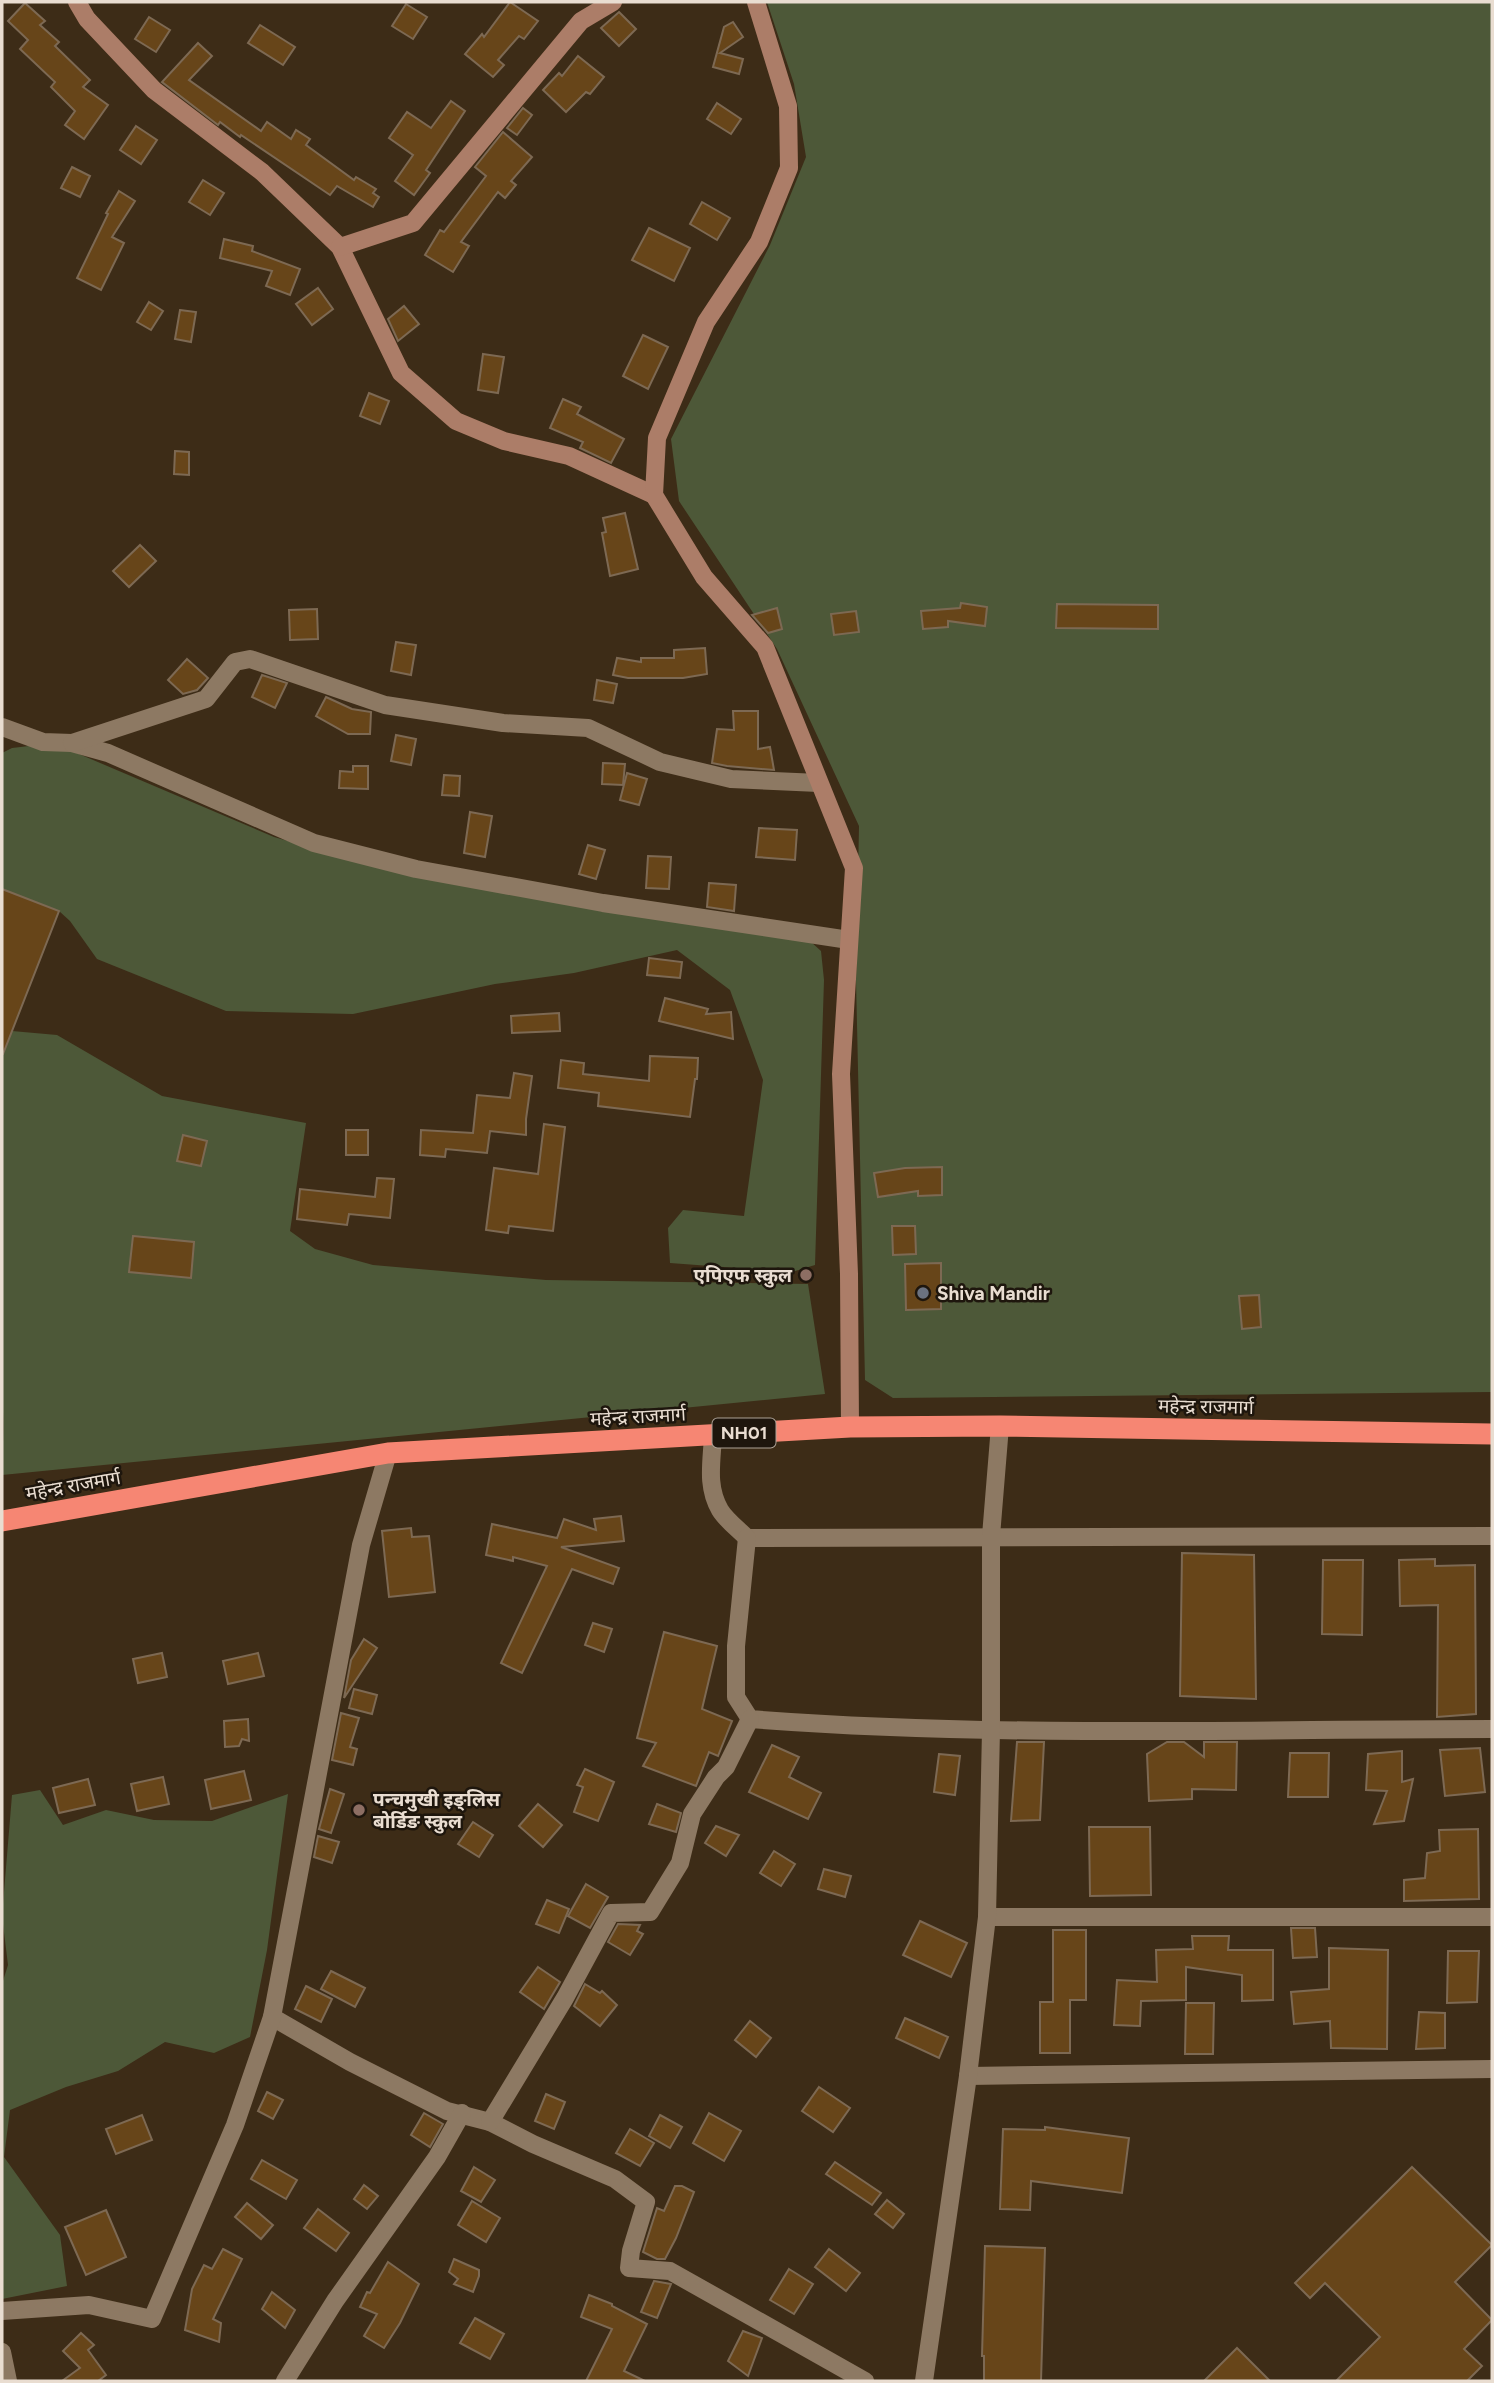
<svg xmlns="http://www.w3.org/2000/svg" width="1494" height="2383" font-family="Figtree,'Noto Sans Devanagari',sans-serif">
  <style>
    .green { fill: #4d5838 }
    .building { fill: #674519; stroke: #7d6953; stroke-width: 2 }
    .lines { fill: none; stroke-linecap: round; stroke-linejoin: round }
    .street { stroke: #8d7963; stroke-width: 18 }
    .secondary { stroke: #ac7d68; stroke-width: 18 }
    .highway { stroke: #f68673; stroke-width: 21 }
    .education-dot { fill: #8d6e63; stroke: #1e160d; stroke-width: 2.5 }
    .worship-dot { fill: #6b7280; stroke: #1e160d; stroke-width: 2.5 }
    .labels { text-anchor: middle; stroke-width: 5; stroke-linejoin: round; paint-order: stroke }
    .shield { fill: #1e160d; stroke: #aca196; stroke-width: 2 }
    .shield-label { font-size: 18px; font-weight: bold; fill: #e9ddd1 }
    .poi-label { font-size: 19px; font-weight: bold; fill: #e9ddd1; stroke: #1e160d; text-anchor: start }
    .street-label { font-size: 19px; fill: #e9ddd1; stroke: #1e160d }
  </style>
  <rect width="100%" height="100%" fill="#3d2c17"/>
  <g class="green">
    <polygon points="767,2 1492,2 1492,1392 893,1398 865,1380 856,980 859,826 777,649 679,501 671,439 770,245 806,157 794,84"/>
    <polygon points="29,746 72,751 274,837 411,876 810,941 821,951 824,980 815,1265 792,1272 670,1263 668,1228 683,1210 744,1216 763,1080 730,990 677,950 574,973 495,984 353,1014 226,1011 97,959 70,921 59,911 2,889 2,753 12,748"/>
    <path d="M2,1027L12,1031L57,1035L162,1096L306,1123L290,1231L315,1249L373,1265L546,1280L808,1284L825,1394L2,1475C2,1462 5,1414 2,1406Z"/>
    <polygon points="40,1790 63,1825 106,1810 154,1820 212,1821 288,1794 267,1950 250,2037 214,2053 165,2042 118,2071 66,2087 10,2110 4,2157 60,2235 67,2286 2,2299 2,1984 8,1965 2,1916 12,1795"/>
  </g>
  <g class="building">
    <polygon points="510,2 538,21 524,39 519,36 498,60 504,65 493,77 465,54 482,34 484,37"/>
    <polygon points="25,3 45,21 40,25 59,42 55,46 90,80 83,87 108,105 84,139 65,125 75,111 51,87 55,82 20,49 28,40 8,21"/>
    <polygon points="406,4 427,17 413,39 392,26"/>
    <polygon points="619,12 636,29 619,46 601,28"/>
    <polygon points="149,17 170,30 156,52 135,39"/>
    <polygon points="733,22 743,37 720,53 743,59 739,74 713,67 724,27"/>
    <polygon points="260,25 295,47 283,65 248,43"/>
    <polygon points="198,43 212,56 189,80 261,131 267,122 291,139 296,130 310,139 306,145 354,180 356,177 376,189 373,193 379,197 373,207 337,186 330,195 241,135 240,137 220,122 218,125 162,82"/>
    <polygon points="578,56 604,77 590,94 586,92 566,112 543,90 559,73 562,76"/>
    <polygon points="451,101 465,111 426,170 430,173 414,195 395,181 413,155 389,138 407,112 431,128"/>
    <polygon points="717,103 741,119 731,134 707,119"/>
    <polygon points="523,108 532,115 517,135 507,128"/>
    <polygon points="136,126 157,140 141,164 120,150"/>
    <polygon points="503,132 532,157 511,181 516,185 505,198 498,192 461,242 469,246 453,272 425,255 440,230 444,232 486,176 475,167"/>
    <polygon points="72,167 90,176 80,197 61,188"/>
    <polygon points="203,180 224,193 210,215 189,202"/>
    <polygon points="119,191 135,201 112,237 124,243 101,290 77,278 108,214 106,213"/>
    <polygon points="702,202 730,218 717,240 690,224"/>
    <polygon points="649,228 690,248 674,281 632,260"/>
    <polygon points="224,239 253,246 252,251 300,269 290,295 266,286 272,271 220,258"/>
    <polygon points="318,288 333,309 312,325 296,304"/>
    <polygon points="149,302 163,311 151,330 137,322"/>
    <polygon points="404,306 419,324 398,341 388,319"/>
    <polygon points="180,310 196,312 191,342 175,339"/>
    <polygon points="643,335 668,347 648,389 623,376"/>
    <polygon points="483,354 504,357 498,393 478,390"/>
    <polygon points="369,393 389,401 380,424 360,416"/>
    <polygon points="563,399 581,407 577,414 624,439 611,463 580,448 583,442 550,428"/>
    <polygon points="175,451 189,452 189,475 174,474"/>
    <polygon points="625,513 638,569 610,576 602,533 606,532 603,518"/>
    <polygon points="140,545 156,561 129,587 113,571"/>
    <polygon points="961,603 987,607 985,626 948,621 948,627 923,629 921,611 960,608"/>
    <polygon points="1057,604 1158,605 1158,629 1056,628"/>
    <polygon points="777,608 782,629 768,633 752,615"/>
    <polygon points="317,609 318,639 290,640 289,610"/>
    <polygon points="856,611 859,632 834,635 831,614"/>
    <polygon points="396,642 416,645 411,675 391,671"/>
    <polygon points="705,648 707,674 683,678 628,678 613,675 617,658 641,662 641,658 674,658 674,650"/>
    <polygon points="187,659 208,678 197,690 183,694 168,680"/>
    <polygon points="262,675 287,683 275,708 252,697"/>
    <polygon points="597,680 617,684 613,703 594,700"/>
    <polygon points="326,697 352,709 371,712 370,734 348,734 316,716"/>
    <polygon points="733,711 758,711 758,749 770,747 774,770 727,766 712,763 717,729 734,730"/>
    <polygon points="396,735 416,739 411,765 391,761"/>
    <polygon points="603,763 625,764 623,785 602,784"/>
    <polygon points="353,766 368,766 368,789 339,788 340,771 353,772"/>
    <polygon points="627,773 647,779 639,805 620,800"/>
    <polygon points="444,775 460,776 459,796 442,795"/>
    <polygon points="470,812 492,816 485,857 464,853"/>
    <polygon points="759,828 797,830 795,860 756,857"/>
    <polygon points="588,845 605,850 596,879 579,874"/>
    <polygon points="648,856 671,857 669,889 646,888"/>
    <polygon points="709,883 736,885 734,911 707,907"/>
    <polygon points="2,889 59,911 3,1054 2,1054"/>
    <polygon points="649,958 682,962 680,978 647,975"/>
    <polygon points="665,998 708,1009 706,1014 731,1012 733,1039 659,1021"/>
    <polygon points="559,1013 560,1031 512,1033 511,1016"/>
    <polygon points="650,1056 698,1058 697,1079 695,1079 690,1117 598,1106 599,1093 558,1088 561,1060 584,1063 583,1074 649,1081"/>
    <polygon points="514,1073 532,1076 526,1119 526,1135 490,1131 487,1153 446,1149 445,1157 420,1155 421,1130 473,1133 477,1095 510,1098"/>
    <polygon points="544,1124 565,1127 553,1231 509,1226 508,1233 486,1230 494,1168 538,1174"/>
    <rect x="346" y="1130" width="22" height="25"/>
    <polygon points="183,1135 207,1141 201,1166 177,1161"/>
    <polygon points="942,1167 942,1195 918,1196 918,1191 878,1197 874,1173 905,1168"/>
    <polygon points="377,1178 394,1179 390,1218 349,1214 347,1225 297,1219 300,1189 375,1197"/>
    <polygon points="892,1226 915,1226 916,1254 893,1255"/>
    <polygon points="133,1236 194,1242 191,1278 129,1272"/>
    <polygon points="941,1263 941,1309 906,1310 905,1264"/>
    <polygon points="1259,1295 1261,1327 1242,1329 1239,1296"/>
    <polygon points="621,1516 624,1541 561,1547 619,1568 613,1584 572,1569 522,1673 501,1663 547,1566 513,1557 513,1561 486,1555 492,1524 557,1538 564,1519 596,1530 594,1519"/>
    <polygon points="411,1528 412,1537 429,1536 435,1592 389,1597 382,1531"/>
    <polygon points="1182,1553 1254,1555 1256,1699 1180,1696"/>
    <polygon points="1435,1559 1435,1566 1475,1565 1476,1714 1437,1717 1438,1605 1400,1606 1399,1560"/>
    <polygon points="1323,1560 1363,1560 1362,1635 1322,1634"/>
    <polygon points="593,1623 612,1629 604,1652 585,1645"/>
    <polygon points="664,1632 717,1646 702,1709 732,1721 718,1756 709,1752 696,1786 643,1766 656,1743 637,1738"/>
    <polygon points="364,1639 377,1648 344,1698 351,1660"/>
    <polygon points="162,1653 167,1677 138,1683 133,1659"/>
    <polygon points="258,1653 264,1676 228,1684 223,1661"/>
    <polygon points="354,1689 377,1695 372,1714 349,1708"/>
    <polygon points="341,1713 359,1718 350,1747 357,1749 353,1765 332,1760"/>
    <polygon points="248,1719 249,1741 242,1739 239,1746 225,1747 224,1721"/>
    <polygon points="1017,1742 1044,1742 1040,1820 1011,1821"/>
    <polygon points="1167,1742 1184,1742 1204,1757 1204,1742 1237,1742 1236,1790 1192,1789 1192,1799 1149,1801 1147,1754"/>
    <polygon points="772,1745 799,1757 789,1777 821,1793 808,1819 749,1792"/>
    <polygon points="1480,1748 1485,1792 1445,1796 1440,1750"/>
    <polygon points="1402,1751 1402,1782 1413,1779 1404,1821 1374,1824 1387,1791 1366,1790 1368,1754"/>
    <polygon points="1290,1753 1329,1753 1328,1797 1288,1797"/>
    <polygon points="939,1754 960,1756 955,1795 934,1792"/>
    <polygon points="585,1769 614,1782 598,1821 574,1812 583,1787 577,1785"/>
    <polygon points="244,1771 251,1800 211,1809 205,1780"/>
    <polygon points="163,1777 169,1804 137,1811 131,1784"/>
    <polygon points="88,1779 95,1805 59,1813 53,1788"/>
    <polygon points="330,1789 344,1794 331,1833 319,1829"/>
    <polygon points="538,1804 562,1825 543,1847 519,1826"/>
    <polygon points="657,1804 681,1813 676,1832 649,1824"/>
    <polygon points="473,1822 493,1835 479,1857 458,1844"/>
    <polygon points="716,1826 739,1835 726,1856 705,1843"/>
    <polygon points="1089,1827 1150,1827 1151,1895 1090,1896"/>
    <polygon points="1478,1829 1479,1899 1404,1901 1404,1880 1425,1878 1427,1853 1440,1851 1439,1830"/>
    <polygon points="318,1836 339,1842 332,1863 314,1857"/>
    <polygon points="774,1851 795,1864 781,1886 760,1873"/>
    <polygon points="824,1869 851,1876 845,1897 818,1889"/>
    <polygon points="586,1884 608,1897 590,1928 568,1916"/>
    <polygon points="547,1900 569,1909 559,1933 536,1924"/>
    <polygon points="920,1921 967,1943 951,1977 903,1955"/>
    <polygon points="618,1924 640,1925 637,1931 643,1934 630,1955 608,1942"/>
    <polygon points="1291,1928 1315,1928 1317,1957 1293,1958"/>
    <polygon points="1053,1930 1086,1930 1086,2000 1070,2000 1070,2053 1040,2053 1040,2002 1053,2002"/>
    <polygon points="1192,1936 1229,1936 1228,1950 1273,1950 1273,2000 1242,2001 1242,1975 1186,1967 1186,2000 1141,2001 1140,2026 1114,2025 1117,1980 1157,1982 1156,1950 1193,1949"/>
    <polygon points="1329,1948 1388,1950 1387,2049 1331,2048 1330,2021 1294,2024 1291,1992 1329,1989"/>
    <polygon points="1448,1951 1479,1951 1477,2002 1447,2003"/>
    <polygon points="538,1967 560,1982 544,2009 520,1992"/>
    <polygon points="331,1971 365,1988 355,2007 321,1989"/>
    <polygon points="585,1984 600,1993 602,1991 617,2005 600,2026 574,2006"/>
    <polygon points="306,1986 332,1999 321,2022 295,2009"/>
    <polygon points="1186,2003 1214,2003 1213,2054 1185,2054"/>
    <polygon points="1419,2012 1445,2013 1445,2048 1416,2049"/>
    <polygon points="905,2018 948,2037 939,2058 896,2038"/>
    <polygon points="750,2021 771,2038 756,2057 735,2040"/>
    <polygon points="819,2087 850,2108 833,2132 802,2111"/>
    <polygon points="267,2092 283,2100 273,2119 258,2111"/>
    <polygon points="546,2094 565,2102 554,2129 535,2121"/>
    <polygon points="424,2113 443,2124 430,2147 411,2135"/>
    <polygon points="709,2113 741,2131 724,2161 693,2143"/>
    <polygon points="142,2115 152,2140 116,2154 106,2129"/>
    <polygon points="660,2115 682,2127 670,2148 649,2136"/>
    <polygon points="1045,2127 1129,2138 1122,2193 1031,2181 1030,2210 1000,2209 1003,2129 1045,2130"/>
    <polygon points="630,2129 654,2143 640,2166 616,2153"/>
    <polygon points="262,2160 297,2180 286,2199 251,2179"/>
    <polygon points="835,2162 881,2193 872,2205 826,2174"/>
    <polygon points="474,2167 495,2180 481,2202 461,2191"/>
    <polygon points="1412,2167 1492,2245 1455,2282 1492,2320 1464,2349 1482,2366 1467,2381 1336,2381 1380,2337 1325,2283 1310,2298 1295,2283"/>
    <polygon points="364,2185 378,2196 367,2209 354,2199"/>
    <polygon points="675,2186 682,2186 694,2192 676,2238 665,2259 657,2259 643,2252 657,2208 664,2211"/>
    <polygon points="887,2200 904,2214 893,2228 875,2214"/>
    <polygon points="472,2201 500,2218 486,2242 458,2225"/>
    <polygon points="247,2203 273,2225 261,2239 235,2217"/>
    <polygon points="318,2209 349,2233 336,2251 304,2228"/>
    <polygon points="106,2210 126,2257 86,2275 65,2227"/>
    <polygon points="985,2246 1045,2248 1041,2381 984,2381 984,2356 982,2356"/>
    <polygon points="223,2249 242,2259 213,2319 221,2323 219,2342 185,2330 192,2289 204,2265 212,2269"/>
    <polygon points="829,2249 860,2273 846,2291 815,2267"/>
    <polygon points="454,2259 479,2270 479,2276 473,2292 454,2284 458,2279 449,2272"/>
    <polygon points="388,2262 419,2284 400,2323 384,2348 364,2336 377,2314 360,2307 367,2292 370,2293"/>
    <polygon points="789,2269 813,2284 794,2314 770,2300"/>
    <polygon points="654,2281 671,2284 657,2318 641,2312"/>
    <polygon points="272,2292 295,2310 285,2328 262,2309"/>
    <polygon points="589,2295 612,2304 612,2306 647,2324 624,2371 645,2381 586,2381 612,2329 581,2317"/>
    <polygon points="475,2318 504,2334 490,2359 460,2343"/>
    <polygon points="743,2331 762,2338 748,2376 728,2361"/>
    <polygon points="81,2333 94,2345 88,2350 106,2375 98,2381 62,2381 80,2368 63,2351"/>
    <polygon points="1237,2348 1270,2381 1204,2381"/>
  </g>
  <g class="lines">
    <g class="street">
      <polyline points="2,727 43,742 72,743 108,753 314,843 416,869 603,903 849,940"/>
      <polyline points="72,743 206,699 235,662 250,659 385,705 503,723 588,728 660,762 731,779 819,783"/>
      <path d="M713,1435C712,1461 706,1486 720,1510C726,1520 738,1529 747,1538L1492,1536"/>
      <path d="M747,1538L736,1646V1697L750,1719C996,1738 1245,1729 1492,1729"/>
      <polyline points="987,1917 1492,1917"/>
      <polyline points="272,2017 350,2062 447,2111 490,2122 533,2144 615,2179 646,2202 631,2251 629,2268 670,2271 865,2381"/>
      <polyline points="968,2076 1492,2069"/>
      <polyline points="490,2122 565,1998 611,1913 650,1912 680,1863 692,1814 716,1777 726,1767 750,1719"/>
      <polyline points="2,2311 89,2305 152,2319 235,2125 272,2017 361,1545 388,1453"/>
      <polyline points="2,2352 8,2381"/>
      <polyline points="285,2381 335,2301 437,2157 462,2113"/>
      <polyline points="924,2381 968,2076 987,1917 991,1730 991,1536 1000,1426"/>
    </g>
    <g class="secondary">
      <polyline points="77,2 87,19 154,90 262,172 340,247 401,373 456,421 504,441 569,456 654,495"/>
      <polyline points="756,2 788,106 789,168 759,242 706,322 657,438 654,495 704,577 765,647 854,868 841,1074 849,1274 850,1427"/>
      <polyline points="340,247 413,223 581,21 613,2"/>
    </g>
    <polyline class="highway" points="2,1521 388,1453 850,1427 1000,1426 1492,1434"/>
  </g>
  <g class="education-dot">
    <circle cx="806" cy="1275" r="7"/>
    <circle cx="359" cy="1810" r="7"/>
  </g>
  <circle class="worship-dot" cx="923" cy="1293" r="7"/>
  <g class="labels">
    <rect class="shield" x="712.5" y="1418.5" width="63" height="29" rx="5"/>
    <g class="shield-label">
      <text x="744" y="1439">NH01</text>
    </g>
    <g class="poi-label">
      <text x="792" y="1282" text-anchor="end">एपिएफ स्कुल</text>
      <text x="937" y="1300">Shiva Mandir</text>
      <text x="373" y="1806">पन्चमुखी इङ्लिस<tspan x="373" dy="22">बोर्डिङ स्कुल</tspan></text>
    </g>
    <g class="street-label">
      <text transform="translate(1206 1406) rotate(1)" y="7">महेन्द्र राजमार्ग</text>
      <text transform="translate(638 1416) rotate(-3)" y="7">महेन्द्र राजमार्ग</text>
      <text transform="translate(73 1485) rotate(-10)" y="7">महेन्द्र राजमार्ग</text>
    </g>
  </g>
  <rect width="1494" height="2383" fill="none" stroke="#e9ddd1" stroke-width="7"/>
</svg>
